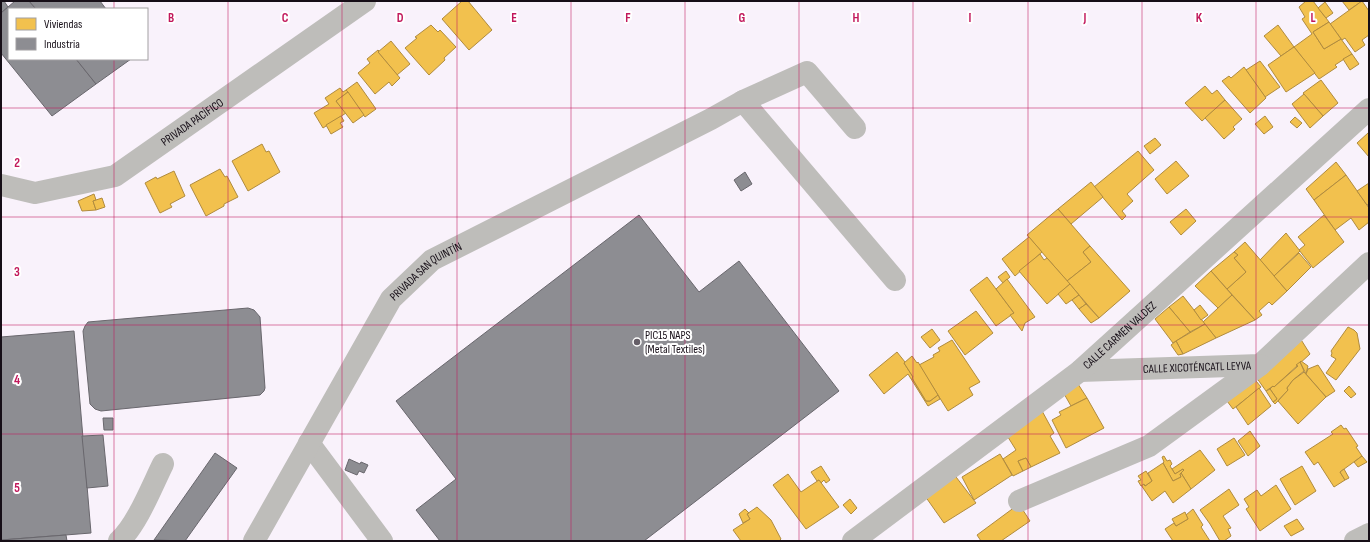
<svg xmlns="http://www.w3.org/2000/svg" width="1370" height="542" font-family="'Sofia Sans Condensed',sans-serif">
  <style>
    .homes { fill: #f2c14e; stroke: #b08b3e }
    .industry { fill: #8d8d92; stroke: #69676d }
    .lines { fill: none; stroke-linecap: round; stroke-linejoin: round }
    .minor { stroke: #bebdba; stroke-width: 22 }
    .grid { fill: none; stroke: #c2185b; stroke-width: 1; stroke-opacity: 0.55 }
    .poi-dot { fill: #655e67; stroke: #fff; stroke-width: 1.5 }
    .labels { text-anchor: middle; stroke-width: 4; stroke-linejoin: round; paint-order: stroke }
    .street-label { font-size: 12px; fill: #160e17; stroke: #fff }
    .poi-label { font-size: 12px; fill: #160e17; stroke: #fff; text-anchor: start }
    .grid-label { font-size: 13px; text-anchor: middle; font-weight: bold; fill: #c2185b; stroke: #fff; stroke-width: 4; stroke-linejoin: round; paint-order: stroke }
  </style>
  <rect width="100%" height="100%" fill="#f9f2fb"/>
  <g class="homes">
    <polygon points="462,1 468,1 492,30 469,50 442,19"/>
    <polygon points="1306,1 1313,1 1329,22 1313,32 1324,49 1341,39 1352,54 1335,65 1337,67 1319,79 1294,47 1312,34 1302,19 1305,17 1299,7"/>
    <polygon points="1342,1 1362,1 1349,10"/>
    <polygon points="1362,1 1369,11 1369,35 1362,40 1365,45 1355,52 1345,38 1342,40 1330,24"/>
    <polygon points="1325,2 1333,13 1326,18 1318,8"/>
    <polygon points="1329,22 1341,39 1324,49 1313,32"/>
    <polygon points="431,25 438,32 440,30 456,47 444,58 445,60 429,75 405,48 417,38 415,37"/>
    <polygon points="1278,25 1294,47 1281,56 1264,36"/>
    <polygon points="391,41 410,64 397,75 378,52"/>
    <polygon points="1294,47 1315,73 1286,92 1268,65"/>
    <polygon points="378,50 379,51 378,52 400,78 392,86 389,82 375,94 358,73 370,63 367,59"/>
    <polygon points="1352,54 1359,64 1350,70 1343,59"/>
    <polygon points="1260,61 1280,87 1265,97 1246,70"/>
    <polygon points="1244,67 1266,98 1250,113 1222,81 1229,76 1231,78"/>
    <polygon points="1321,80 1338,103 1323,116 1303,93"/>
    <polygon points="357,82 376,109 365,117 346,90"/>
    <polygon points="1205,86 1212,94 1217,90 1225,100 1202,121 1185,103"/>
    <polygon points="340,88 343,92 346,90 348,92 336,101 346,113 323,128 314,113 329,104 325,98"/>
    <polygon points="348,92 364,115 353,123 336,101"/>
    <polygon points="1304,94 1323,116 1310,128 1292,104"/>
    <polygon points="1225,100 1242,119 1233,127 1235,129 1224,139 1205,118"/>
    <polygon points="341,116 344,121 340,123 343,127 331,134 326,125"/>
    <polygon points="1265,116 1273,127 1264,134 1255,124"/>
    <polygon points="1295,117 1302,123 1297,128 1290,122"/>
    <polygon points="1368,133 1369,133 1369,157 1357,143"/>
    <polygon points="1155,138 1161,145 1150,154 1144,146"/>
    <polygon points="262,144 266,152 269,151 280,172 248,191 232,161"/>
    <polygon points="1138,151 1154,170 1127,194 1133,201 1122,211 1126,216 1122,220 1094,187"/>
    <polygon points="1176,161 1189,176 1167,194 1155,179"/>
    <polygon points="1336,162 1346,175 1314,200 1306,189"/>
    <polygon points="220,169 225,177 227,176 238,197 224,204 224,206 206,216 190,185"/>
    <polygon points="174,171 185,196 170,204 172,207 160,213 145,183 156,177 157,179"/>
    <polygon points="1346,175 1369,208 1369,222 1359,230 1351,218 1335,230 1314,200"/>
    <polygon points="1091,182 1103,197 1071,224 1058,209"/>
    <polygon points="1369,183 1369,204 1367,205 1357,191"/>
    <polygon points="94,194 96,200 93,201 96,210 82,211 78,201"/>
    <polygon points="102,198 105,207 96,210 93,201"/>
    <polygon points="1058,209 1090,246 1083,252 1091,262 1067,281 1027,235"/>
    <polygon points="1186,209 1196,221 1181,235 1170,222"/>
    <polygon points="1324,215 1344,242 1313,268 1299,250 1305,245 1298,237"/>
    <polygon points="1286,233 1300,251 1274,276 1260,260"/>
    <polygon points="1029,237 1042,252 1015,276 1002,259"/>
    <polygon points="1245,242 1287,291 1272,305 1269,302 1259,311 1262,315 1255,320 1227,289 1246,272 1234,258 1238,255 1234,252"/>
    <polygon points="1090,246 1130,291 1099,318 1067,281 1091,262 1083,252"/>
    <polygon points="1234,252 1238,255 1234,258 1246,272 1227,289 1211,271"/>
    <polygon points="1299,253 1311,267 1287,291 1274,276"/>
    <polygon points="1040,254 1044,260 1047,258 1070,284 1047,304 1019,271"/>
    <polygon points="1006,271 1010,277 1003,283 998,277"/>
    <polygon points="1211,271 1232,295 1218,308 1195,286"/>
    <polygon points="987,277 1014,313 996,326 970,290"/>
    <polygon points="1007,279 1035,317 1025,323 1022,331 1010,315 1014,313 996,289"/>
    <polygon points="1070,284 1079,295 1066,304 1058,294"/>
    <polygon points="1079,295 1086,304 1079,309 1072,300"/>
    <polygon points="1232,295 1255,320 1216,338 1203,322"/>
    <polygon points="1183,296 1205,324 1190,332 1169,307"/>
    <polygon points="1086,304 1099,318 1091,323 1079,309"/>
    <polygon points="1200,305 1208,315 1201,320 1194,310"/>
    <polygon points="1169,307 1190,332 1173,343 1155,319"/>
    <polygon points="976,311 993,333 965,355 948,331"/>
    <polygon points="1205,324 1216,338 1183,354 1176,341"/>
    <polygon points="1348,327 1354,330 1357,333 1360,349 1336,380 1326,373 1336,359 1331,356 1332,353 1331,351"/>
    <polygon points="932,329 940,340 930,348 921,337"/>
    <polygon points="1300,338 1310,354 1274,387 1273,386 1266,391 1254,374"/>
    <polygon points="952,340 980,382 969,388 973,395 948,411 919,365 934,357 933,355 940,351 938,348"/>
    <polygon points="1176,341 1183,354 1178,355 1171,345"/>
    <polygon points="897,352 905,362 904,363 913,377 912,378 926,401 930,401 938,395 940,399 928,406 908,374 884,394 869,375"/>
    <polygon points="912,356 917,363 918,362 938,395 930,401 926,401 912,378 913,377 904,363"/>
    <polygon points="1301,361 1308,366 1306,374 1300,362"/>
    <polygon points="1300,362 1304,371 1293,380 1287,388 1288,390 1275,404 1273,402 1277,399 1270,389 1273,386 1274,387 1298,366 1296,365"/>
    <polygon points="1318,365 1335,391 1326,397 1306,374 1308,369"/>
    <polygon points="1304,372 1326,397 1298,424 1278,401 1288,390 1287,388 1293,380"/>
    <polygon points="1251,375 1261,387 1233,409 1224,397"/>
    <polygon points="1078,384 1087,398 1071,406 1063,392"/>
    <polygon points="1349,386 1356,394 1351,398 1344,391"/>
    <polygon points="1259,388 1271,406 1248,425 1236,407"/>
    <polygon points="1270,389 1277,399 1273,402 1266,391"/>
    <polygon points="1087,398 1104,428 1066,448 1052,420 1061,415 1059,412"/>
    <polygon points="1041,409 1054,433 1050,436 1060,453 1031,467 1026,458 1018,461 1023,471 1013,476 1003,459 1016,450 1006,434"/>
    <polygon points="1341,425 1344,429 1346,428 1358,446 1356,447 1362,456 1340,472 1345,480 1334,487 1318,462 1314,465 1305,452 1333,434 1331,432"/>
    <polygon points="1250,431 1260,446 1248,456 1238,441"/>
    <polygon points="1234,438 1245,455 1227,466 1217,449"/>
    <polygon points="1200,450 1215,470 1191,489 1181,473 1184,470 1183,469 1175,474 1172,469"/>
    <polygon points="1000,454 1012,475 974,500 962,477"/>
    <polygon points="1164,456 1167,461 1170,460 1172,464 1170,466 1175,474 1183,469 1184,470 1180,474 1181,477 1173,481 1163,463 1164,462 1162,457"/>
    <polygon points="1362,456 1367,462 1358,467 1354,462"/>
    <polygon points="1026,458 1031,467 1023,471 1018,461"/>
    <polygon points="1163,463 1173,481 1181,477 1180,474 1181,473 1191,489 1173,503 1165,491 1152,501 1141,485 1144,484 1145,486 1152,481 1148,473"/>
    <polygon points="821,466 830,480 826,483 824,480 821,483 819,480 817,481 811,472"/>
    <polygon points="1302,466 1316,491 1295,505 1280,479"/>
    <polygon points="1344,469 1349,478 1345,480 1340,472"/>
    <polygon points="1146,471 1152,481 1145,486 1144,484 1141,486 1138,481 1141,480 1138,476"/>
    <polygon points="953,473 976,503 944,523 925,496"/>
    <polygon points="788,474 801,492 819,480 839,507 806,529 773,485"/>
    <polygon points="1276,485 1291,509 1260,531 1246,509 1249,507 1244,499 1257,490 1261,496"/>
    <polygon points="1229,489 1239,505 1223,516 1231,528 1228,529 1231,536 1224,541 1220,541 1210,524 1200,510"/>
    <polygon points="850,499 857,508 851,514 843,505"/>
    <polygon points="1019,504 1030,521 1001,541 981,541 977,535"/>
    <polygon points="757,507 771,520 781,539 779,541 741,541 733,530 750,519 747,514"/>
    <polygon points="745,509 749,513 747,514 750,519 743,523 739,514"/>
    <polygon points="1193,509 1203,525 1201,527 1210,541 1173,541 1165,529 1174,523 1176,526 1188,519 1186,515"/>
    <polygon points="1185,512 1188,519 1176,526 1172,519"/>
    <polygon points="1297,519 1304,529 1291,536 1284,526"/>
  </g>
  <g class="industry">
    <polygon points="1,1 4,1 8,7 1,13"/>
    <polygon points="15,1 29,1 36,9 9,9 9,59 76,59 96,84 52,116 1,53 1,13"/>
    <polygon points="29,1 100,1 106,9 36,9"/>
    <polygon points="76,59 131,59 96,84"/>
    <polygon points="745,172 752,184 741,191 734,180"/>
    <polygon points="639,215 699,292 739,261 839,391 644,541 440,541 416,510 456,479 396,401"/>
    <polygon points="248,308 254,310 260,317 265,388 264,391 260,395 101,411 95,409 90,404 83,331 85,326 88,322"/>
    <polygon points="74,331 91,533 1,540 1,337"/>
    <polygon points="103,418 113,418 113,430 104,430"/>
    <polygon points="103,435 108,486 87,488 82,436"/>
    <polygon points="215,453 237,468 185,541 154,540"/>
    <polygon points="349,459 360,464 361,462 368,465 364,473 359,471 357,475 345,470"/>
    <polygon points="66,535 67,541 1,541 1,540"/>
  </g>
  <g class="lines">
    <g class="minor">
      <polyline points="743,101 895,280"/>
      <path id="s1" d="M1,185L35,193L115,176L365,1"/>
      <path id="s2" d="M1080,371L1260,365L1369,263"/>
      <polyline points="309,443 382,541"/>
      <polyline points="1019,501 1149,446 1260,365"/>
      <path d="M119,541C137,525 152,486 163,464"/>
      <path id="s3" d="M254,541L391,299L432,260L711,119L743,101L807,72L855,128"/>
      <path id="s4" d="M853,541L1080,371L1369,109"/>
      <polyline points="1355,541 1369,534"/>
    </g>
  </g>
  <path class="grid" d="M114,1V9M228,1V541M342,1V541M457,1V541M571,1V541M685,1V541M799,1V541M913,1V541M1028,1V541M1142,1V541M1256,1V541M114,59V541M1,108H1369M1,217H1369M1,325H1369M1,434H1369"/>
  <circle class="poi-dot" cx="637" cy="342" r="4"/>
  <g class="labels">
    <g class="street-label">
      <text dy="4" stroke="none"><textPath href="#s1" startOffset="211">PRIVADA PACÍFICO</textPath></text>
      <text dy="4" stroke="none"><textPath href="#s3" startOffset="323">PRIVADA SAN QUINTÍN</textPath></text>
      <text dy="4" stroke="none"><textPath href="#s4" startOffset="337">CALLE CARMEN VALDEZ</textPath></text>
      <text dy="4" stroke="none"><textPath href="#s2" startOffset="117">CALLE XICOTÉNCATL LEYVA</textPath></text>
    </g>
    <g class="poi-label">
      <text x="645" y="339">PIC15 NAPS<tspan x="645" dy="14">(Metal Textiles)</tspan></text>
    </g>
  </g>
  <g class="grid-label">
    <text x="171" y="22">B</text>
    <text x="285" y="22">C</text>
    <text x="400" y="22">D</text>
    <text x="514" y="22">E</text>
    <text x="628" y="22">F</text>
    <text x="742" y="22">G</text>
    <text x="856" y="22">H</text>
    <text x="970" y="22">I</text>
    <text x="1085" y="22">J</text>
    <text x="1199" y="22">K</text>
    <text x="1313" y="22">L</text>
    <text x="17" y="167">2</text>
    <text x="17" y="276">3</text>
    <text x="17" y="384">4</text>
    <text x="17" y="492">5</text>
  </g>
  <rect width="1370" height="542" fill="none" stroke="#160e17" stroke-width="4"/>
  <rect x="8" y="8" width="140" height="52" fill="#ffffff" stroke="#a29fa2"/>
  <rect x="16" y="18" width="20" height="12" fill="#f2c14e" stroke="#a29fa2"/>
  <text x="44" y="28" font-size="12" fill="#160e17">Viviendas</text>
  <rect x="16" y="38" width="20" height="12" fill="#8d8d92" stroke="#a29fa2"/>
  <text x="44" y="48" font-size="12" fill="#160e17">Industria</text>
</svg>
